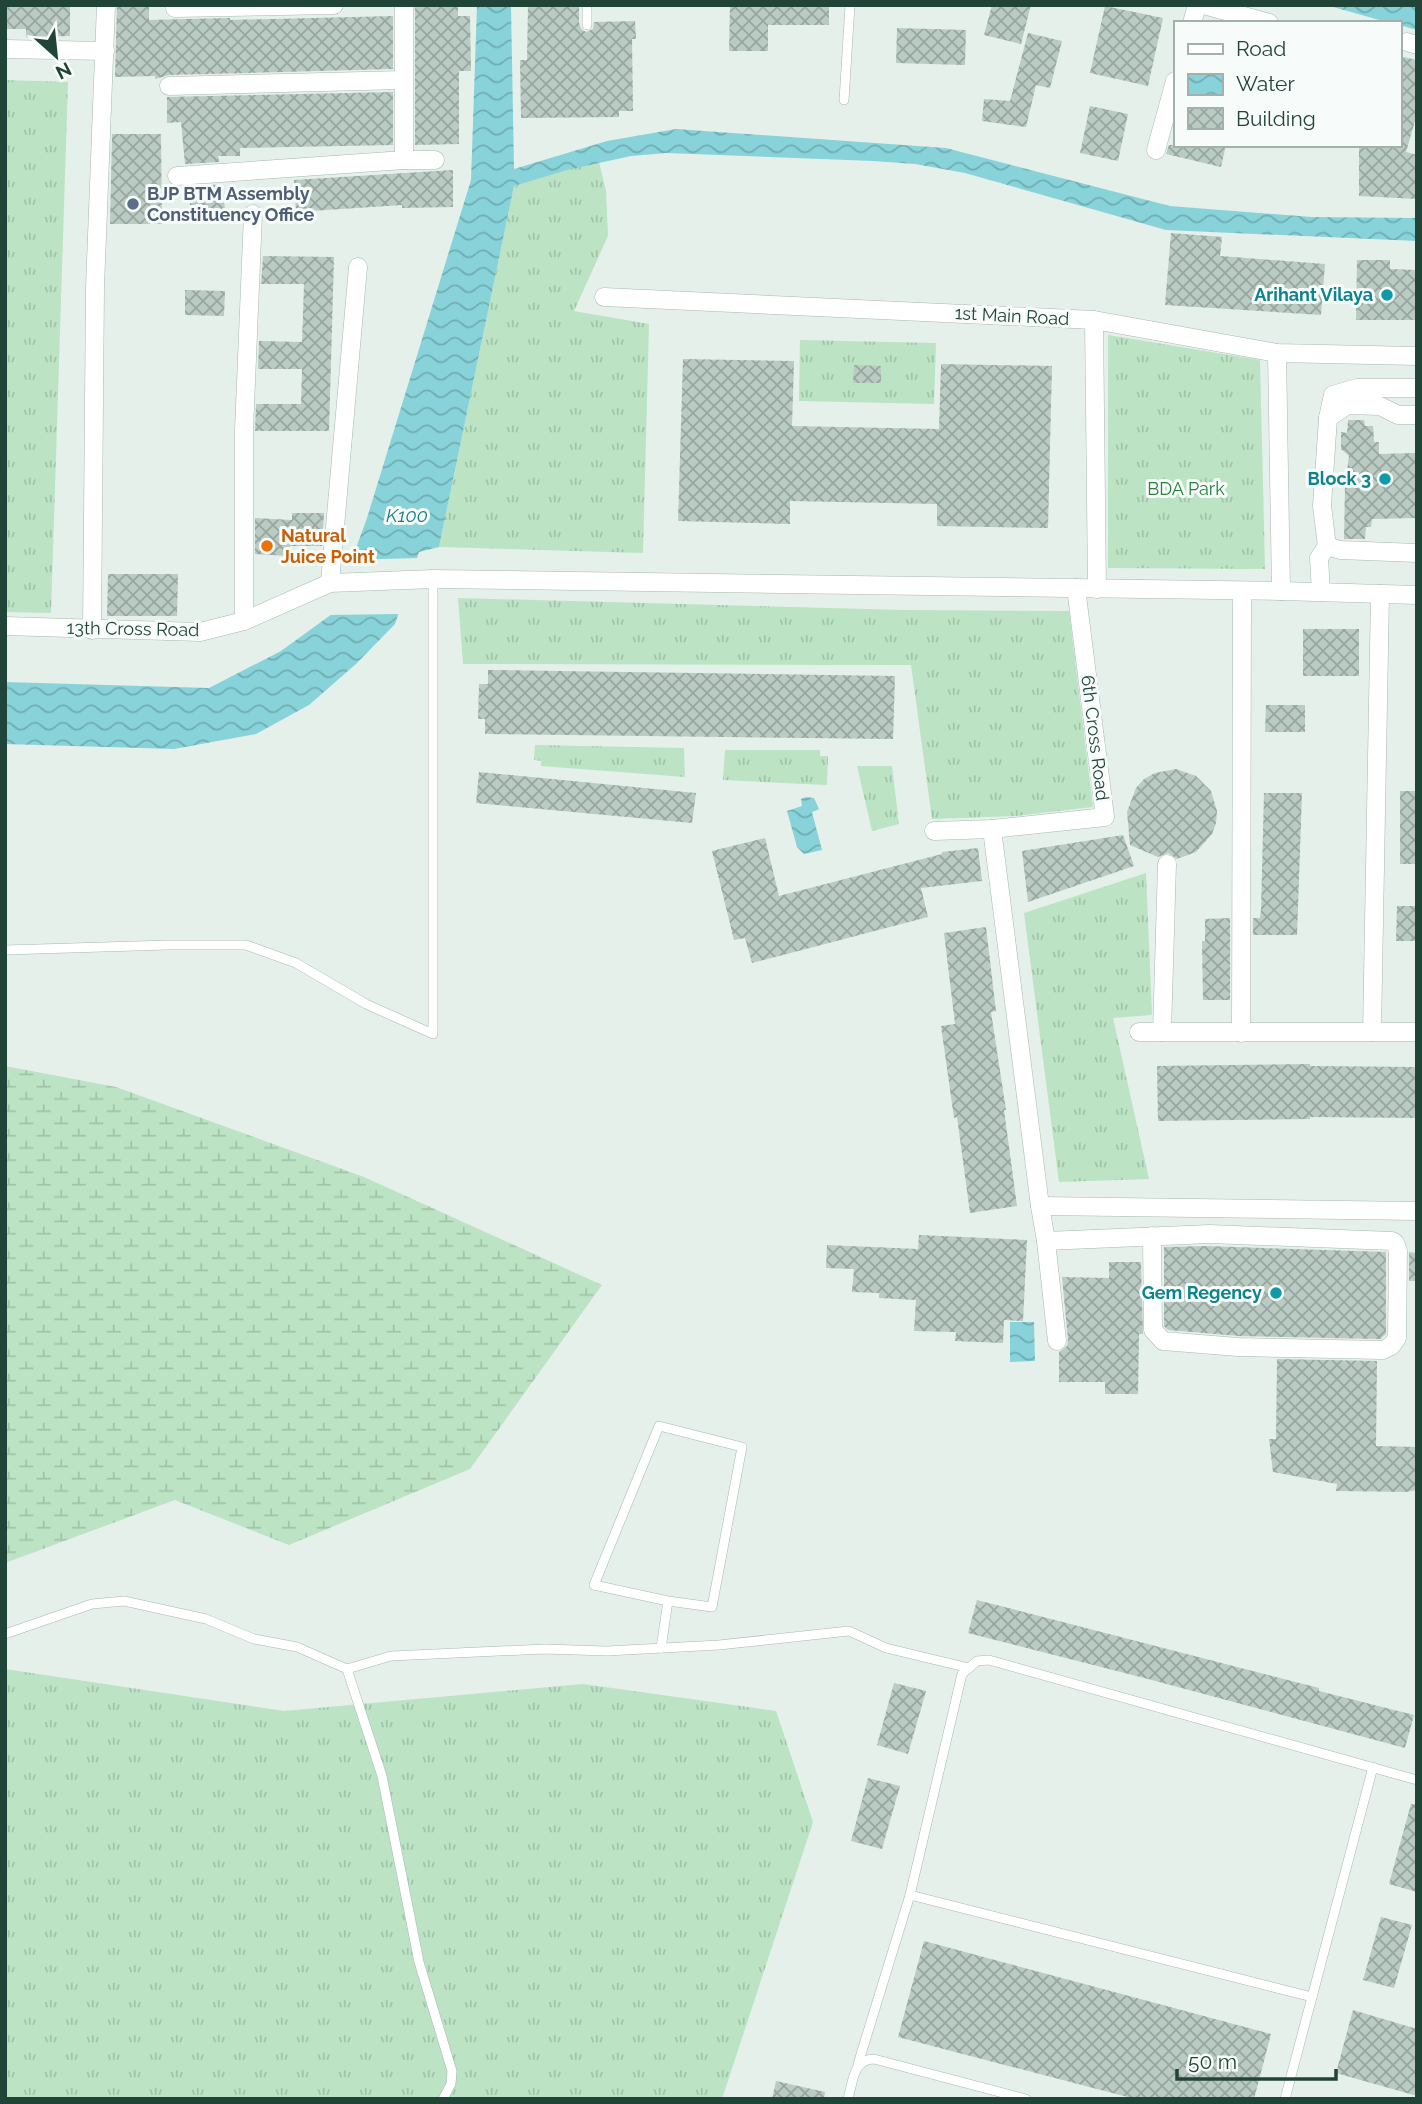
<svg xmlns="http://www.w3.org/2000/svg" width="1422" height="2104" font-family="Raleway,sans-serif">
  <style>
    .grass { fill: url(#grass-tufts) }
    .wetland { fill: url(#wetland-marsh) }
    .water { fill: url(#water-waves) }
    .pier { fill: #e5f0ea }
    .building { fill: url(#building-cross-hatch) }
    .lines { fill: none; stroke-linecap: round; stroke-linejoin: round }
    .lane-casing { stroke: #a6b9b1; stroke-width: 10 }
    .street-casing { stroke: #a6b9b1; stroke-width: 19 }
    .lane { stroke: #fff; stroke-width: 9 }
    .street { stroke: #fff; stroke-width: 18 }
    .service-dot { fill: #5c6f8a; stroke: #f7fbf9; stroke-width: 2.5 }
    .culture-dot { fill: #0f9aa8; stroke: #f7fbf9; stroke-width: 2.5 }
    .food-dot { fill: #e8710a; stroke: #f7fbf9; stroke-width: 2.5 }
    .labels { text-anchor: middle; stroke-width: 6; stroke-linejoin: round; paint-order: stroke }
    .service-label { font-size: 18px; font-weight: bold; fill: #4e5e75; stroke: #f7fbf9; text-anchor: start }
    .culture-label { font-size: 18px; font-weight: bold; fill: #0d838f; stroke: #f7fbf9; text-anchor: end }
    .street-label { font-size: 18px; fill: #214438; stroke: #f7fbf9 }
    .park-label { font-size: 18px; fill: #278042; stroke: #f7fbf9 }
    .food-label { font-size: 18px; font-weight: bold; fill: #c56008; stroke: #f7fbf9; text-anchor: start }
    .water-label { font-size: 19px; font-style: italic; fill: #147d88; stroke: #f7fbf9 }
  </style>
  <defs>
    <pattern id="grass-tufts" width="24" height="20" patternUnits="userSpaceOnUse" patternTransform="scale(1.75)"><rect width="24" height="20" fill="#bce3c4"/><path d="M3 7l-1-3M5 7V3M7 7l1-3M15 17l-1-3M17 17v-4M19 17l1-3" fill="none" stroke="#a1c4a9"/></pattern>
    <pattern id="wetland-marsh" width="20" height="14" patternUnits="userSpaceOnUse" patternTransform="scale(1.75)"><rect width="20" height="14" fill="#bce3c4"/><path d="M1 5h8M5 5V1M11 12h8M15 12V8" fill="none" stroke="#a1c4a9"/></pattern>
    <pattern id="water-waves" width="16" height="10" patternUnits="userSpaceOnUse" patternTransform="scale(1.75)"><rect width="16" height="10" fill="#88d3da"/><path d="M0 5q4-4 8 0t8 0" fill="none" stroke="#6fadb2"/></pattern>
    <pattern id="building-cross-hatch" width="8" height="8" patternUnits="userSpaceOnUse" patternTransform="scale(1.75)"><rect width="8" height="8" fill="#bacbc3"/><path d="M0 0l8 8M0 8l8-8" fill="none" stroke="#97a69f"/></pattern>
  </defs>
  <rect width="100%" height="100%" fill="#e5f0ea"/>
  <g class="grass">
    <polygon points="5,80 68,82 51,613 5,612"/>
    <polygon points="599,162 606,191 608,236 574,311 649,324 643,553 439,547 514,186 546,175"/>
    <polygon points="1108,335 1260,360 1265,569 1108,568"/>
    <polygon points="800,340 936,343 934,404 799,401"/>
    <polygon points="458,598 905,610 1069,611 1093,807 1016,816 932,819 911,665 463,664"/>
    <polygon points="535,745 684,748 685,777 541,766 541,761 534,760"/>
    <polygon points="725,750 820,750 820,756 828,756 827,785 723,780"/>
    <polygon points="857,766 892,766 899,824 872,831"/>
    <polygon points="1146,873 1152,1015 1113,1018 1149,1179 1059,1182 1024,913"/>
    <polygon points="5,1669 284,1711 583,1684 776,1711 813,1822 722,2099 5,2099"/>
  </g>
  <polygon class="wetland" points="5,1066 116,1087 364,1177 602,1285 470,1469 289,1545 175,1500 5,1563"/>
  <g class="water">
    <polygon points="477,5 511,5 514,169 607,141 676,129 946,148 1170,206 1312,217 1417,218 1417,241 1166,230 965,173 915,164 873,161 667,153 631,156 567,170 514,186 439,547 419,552 395,624 356,664 309,705 256,734 174,749 5,744 5,682 209,688 281,651 332,614 367,518 471,180"/>
    <polygon points="1326,5 1417,5 1417,30 1399,25 1399,23 1390,23"/>
    <polygon points="806,797 814,798 819,809 812,812 822,850 804,854 797,847 787,811 802,806 801,799"/>
    <polygon points="1010,1322 1034,1322 1035,1361 1010,1362"/>
  </g>
  <polygon class="pier" points="419,558 400,614 326,615 329,612 348,560"/>
  <g class="building">
    <polygon points="5,5 70,5 70,36 26,37 26,29 5,29"/>
    <polygon points="117,5 149,5 149,20 230,18 230,20 393,16 393,69 169,75 155,79 155,76 115,77"/>
    <polygon points="415,5 458,5 458,16 470,16 471,71 459,71 459,144 415,145"/>
    <polygon points="528,5 579,5 579,22 581,29 586,32 593,29 594,22 635,21 636,39 632,39 633,111 619,111 619,117 521,118 520,60 527,60"/>
    <polygon points="730,5 829,5 829,25 768,25 768,51 729,51"/>
    <polygon points="992,5 1031,5 1021,44 984,35"/>
    <polygon points="1105,6 1163,18 1148,86 1090,73"/>
    <polygon points="897,28 966,30 965,65 896,63"/>
    <polygon points="1028,33 1062,41 1050,88 1036,85 1026,127 982,121 984,99 1010,101"/>
    <polygon points="1399,56 1417,60 1417,114 1406,152 1417,155 1417,199 1359,196 1359,145 1399,145"/>
    <polygon points="393,92 393,145 240,148 240,156 218,156 219,162 185,164 181,122 167,123 167,97"/>
    <polygon points="1090,106 1128,114 1118,161 1080,153"/>
    <polygon points="112,134 161,134 162,224 110,224"/>
    <polygon points="1169,145 1226,145 1221,167 1166,154"/>
    <polygon points="453,170 453,207 402,208 402,205 296,212 294,180"/>
    <polygon points="222,184 226,218 192,222 188,187"/>
    <polygon points="1171,233 1222,237 1220,256 1325,264 1321,315 1165,305"/>
    <polygon points="263,256 334,257 329,431 255,431 256,404 301,404 302,369 258,369 259,341 302,342 304,284 261,284"/>
    <polygon points="1357,260 1390,260 1390,269 1417,270 1417,320 1356,320"/>
    <polygon points="185,290 225,291 224,316 185,315"/>
    <polygon points="683,359 794,361 792,426 939,429 941,364 1052,366 1048,528 937,526 937,504 790,501 790,524 678,521"/>
    <polygon points="854,365 881,366 881,383 853,383"/>
    <polygon points="1348,420 1364,420 1365,426 1373,426 1374,442 1379,442 1379,454 1417,453 1417,518 1372,519 1371,527 1366,527 1365,539 1344,539 1345,483 1349,456 1341,449 1341,432 1347,433"/>
    <polygon points="292,513 324,513 322,546 290,546 289,556 255,554 255,518 292,520"/>
    <polygon points="108,574 178,574 177,616 107,616"/>
    <rect x="1303" y="629" width="56" height="47"/>
    <polygon points="488,670 895,676 893,739 485,734 485,719 478,719 479,684 488,684"/>
    <polygon points="1266,705 1305,705 1305,732 1265,732"/>
    <polygon points="1176,769 1196,776 1211,791 1217,811 1216,823 1212,834 1196,852 1177,859 1168,853 1158,857 1130,845 1127,812 1136,788 1144,779 1155,773"/>
    <polygon points="479,772 696,793 692,823 476,803"/>
    <rect x="1400" y="791" width="17" height="73"/>
    <polygon points="1264,793 1302,793 1297,935 1253,935 1253,918 1260,918 1261,910"/>
    <polygon points="1123,835 1134,866 1028,902 1022,851"/>
    <polygon points="765,838 779,896 942,854 942,852 978,848 982,881 921,888 928,917 752,963 745,938 734,940 712,851"/>
    <polygon points="1397,906 1417,906 1417,941 1396,941"/>
    <polygon points="1230,918 1230,1000 1203,1000 1202,941 1205,941 1205,919"/>
    <polygon points="986,927 996,1011 991,1012 1006,1110 1004,1110 1017,1206 970,1213 957,1117 954,1118 941,1026 955,1024 944,933"/>
    <polygon points="1310,1064 1310,1066 1417,1067 1417,1118 1310,1117 1310,1119 1158,1121 1157,1066"/>
    <polygon points="919,1235 1027,1240 1023,1321 1004,1320 1003,1343 955,1341 956,1332 914,1331 916,1300 879,1298 879,1293 852,1292 854,1269 826,1268 827,1245 918,1249"/>
    <polygon points="1206,1246 1386,1252 1386,1334 1380,1339 1239,1336 1168,1330 1164,1326 1164,1247"/>
    <polygon points="1409,1252 1417,1253 1417,1281 1409,1281"/>
    <polygon points="1109,1262 1141,1262 1143,1334 1139,1334 1138,1394 1105,1394 1105,1382 1059,1382 1059,1352 1067,1346 1068,1340 1062,1277 1109,1278"/>
    <polygon points="1277,1359 1377,1361 1376,1446 1417,1447 1417,1490 1406,1492 1336,1491 1337,1484 1273,1472 1269,1439 1276,1439"/>
    <polygon points="977,1600 1319,1688 1319,1691 1414,1715 1405,1748 1148,1679 968,1633"/>
    <polygon points="894,1683 926,1691 908,1754 877,1745"/>
    <polygon points="868,1778 900,1786 882,1849 851,1841"/>
    <polygon points="1411,1804 1417,1805 1417,1892 1389,1884"/>
    <polygon points="1381,1917 1412,1925 1394,1988 1363,1980"/>
    <polygon points="924,1941 1271,2034 1254,2099 1135,2099 898,2037"/>
    <polygon points="1353,2010 1417,2029 1417,2096 1336,2073"/>
    <polygon points="776,2081 825,2092 824,2099 772,2099"/>
  </g>
  <g class="lines">
    <g class="lane-casing">
      <g id="lane">
        <polyline points="587,25 587,5"/>
        <polyline points="844,100 850,5"/>
        <polyline points="5,950 168,945 246,945 296,963 366,1004 433,1034 433,579"/>
        <polyline points="5,1634 92,1604 124,1601 206,1619 254,1639 297,1647 347,1669 391,1656 544,1649 607,1651 719,1645 849,1631 886,1648 969,1668"/>
        <polyline points="661,1648 668,1601 712,1607 742,1447 659,1426 594,1585 668,1601"/>
        <polyline points="347,1669 382,1776 419,1962 452,2071 451,2084 443,2099"/>
        <polyline points="1312,1997 910,1895 962,1674 977,1661 989,1660 1417,1780"/>
        <polyline points="858,2064 910,1895"/>
        <path d="M848,2099C853,2082 853,2059 874,2059L1026,2099"/>
        <polyline points="1285,2099 1373,1767"/>
      </g>
    </g>
    <g class="street-casing">
      <g id="street">
        <polyline points="1204,5 1269,23"/>
        <polyline points="175,8 334,5"/>
        <polyline points="1192,23 1197,5"/>
        <polyline points="1407,42 1417,45"/>
        <polyline points="5,49 105,51"/>
        <polyline points="169,86 403,80"/>
        <polyline points="1156,150 1175,81"/>
        <polyline points="404,160 435,160"/>
        <polyline points="177,176 404,160 404,5"/>
        <polyline points="604,297 1094,320 1277,353 1417,356"/>
        <polyline points="1094,320 1097,589"/>
        <polyline points="1277,353 1281,591"/>
        <polyline points="1328,418 1333,395 1357,388 1417,388"/>
        <polyline points="1327,546 1322,506 1328,418 1347,405 1380,406 1398,415 1417,415"/>
        <polyline points="1327,546 1340,550 1417,553"/>
        <polyline points="330,583 358,267"/>
        <polyline points="1321,592 1319,558 1327,546"/>
        <polyline points="244,621 244,430 253,214"/>
        <polyline points="5,626 200,632 244,621 330,583 433,579 1281,591 1417,595"/>
        <polyline points="92,630 95,287 106,5"/>
        <polyline points="992,829 1040,1206 1046,1241 1210,1234 1392,1241 1395,1243 1398,1251 1397,1338 1391,1346 1383,1350 1238,1347 1163,1341 1153,1330 1152,1236"/>
        <polyline points="934,831 992,829 1105,817 1076,588"/>
        <polyline points="1139,1032 1417,1032"/>
        <polyline points="1162,1032 1167,864"/>
        <polyline points="1372,1032 1380,594"/>
        <polyline points="1241,1033 1242,591"/>
        <polyline points="1040,1206 1417,1211"/>
        <polyline points="1046,1241 1057,1341"/>
      </g>
    </g>
    <use href="#lane" class="lane"/>
    <use href="#street" class="street"/>
  </g>
  <circle class="service-dot" cx="133" cy="204" r="7"/>
  <g class="culture-dot">
    <circle cx="1387" cy="295" r="7"/>
    <circle cx="1385" cy="479" r="7"/>
    <circle cx="1276" cy="1293" r="7"/>
  </g>
  <circle class="food-dot" cx="267" cy="546" r="7"/>
  <g class="labels">
    <g class="service-label">
      <text x="147" y="200">BJP BTM Assembly<tspan x="147" dy="21">Constituency Office</tspan></text>
    </g>
    <g class="culture-label">
      <text x="1373" y="301">Arihant Vilaya</text>
      <text x="1371" y="485">Block 3</text>
      <text x="1262" y="1299">Gem Regency</text>
    </g>
    <g class="street-label">
      <text transform="translate(1012 316) rotate(3)" y="6">1st Main Road</text>
      <text transform="translate(133 629) rotate(1)" y="6">13th Cross Road</text>
      <text transform="translate(1095 738) rotate(83)" y="6">6th Cross Road</text>
    </g>
    <g class="park-label">
      <text x="1186" y="495">BDA Park</text>
    </g>
    <g class="food-label">
      <text x="281" y="542">Natural<tspan x="281" dy="21">Juice Point</tspan></text>
    </g>
    <g class="water-label">
      <text x="407" y="522">K100</text>
    </g>
  </g>
  <rect width="1422" height="2104" fill="none" stroke="#214438" stroke-width="14"/>
  <rect x="1174" y="21" width="228" height="126" fill="#f7fbf9" stroke="#a1b2ac" stroke-width="2"/>
  <rect x="1188" y="44" width="35" height="10" fill="#ffffff" stroke="#a1b2ac" stroke-width="2"/>
  <text x="1236" y="56" font-size="21" fill="#214438">Road</text>
  <rect x="1188" y="74" width="35" height="21" fill="url(#water-waves)" stroke="#a1b2ac" stroke-width="2"/>
  <text x="1236" y="91" font-size="21" fill="#214438">Water</text>
  <rect x="1188" y="108" width="35" height="21" fill="url(#building-cross-hatch)" stroke="#a1b2ac" stroke-width="2"/>
  <text x="1236" y="126" font-size="21" fill="#214438">Building</text>
  <g transform="translate(56 56) rotate(153)" stroke="#f7fbf9" stroke-width="5" paint-order="stroke">
  <path d="M0-5L12 26L0 18L-12 26Z" fill="#214438"/>
  <text y="-10" font-size="19" font-weight="bold" text-anchor="middle" fill="#214438">N</text>
  </g>
  <path d="M1177 2069v10h159v-10" fill="none" stroke="#214438" stroke-width="3.5"/>
  <text x="1188" y="2069" font-size="21" fill="#214438" stroke="#f7fbf9" stroke-width="5" paint-order="stroke">50 m</text>
</svg>
